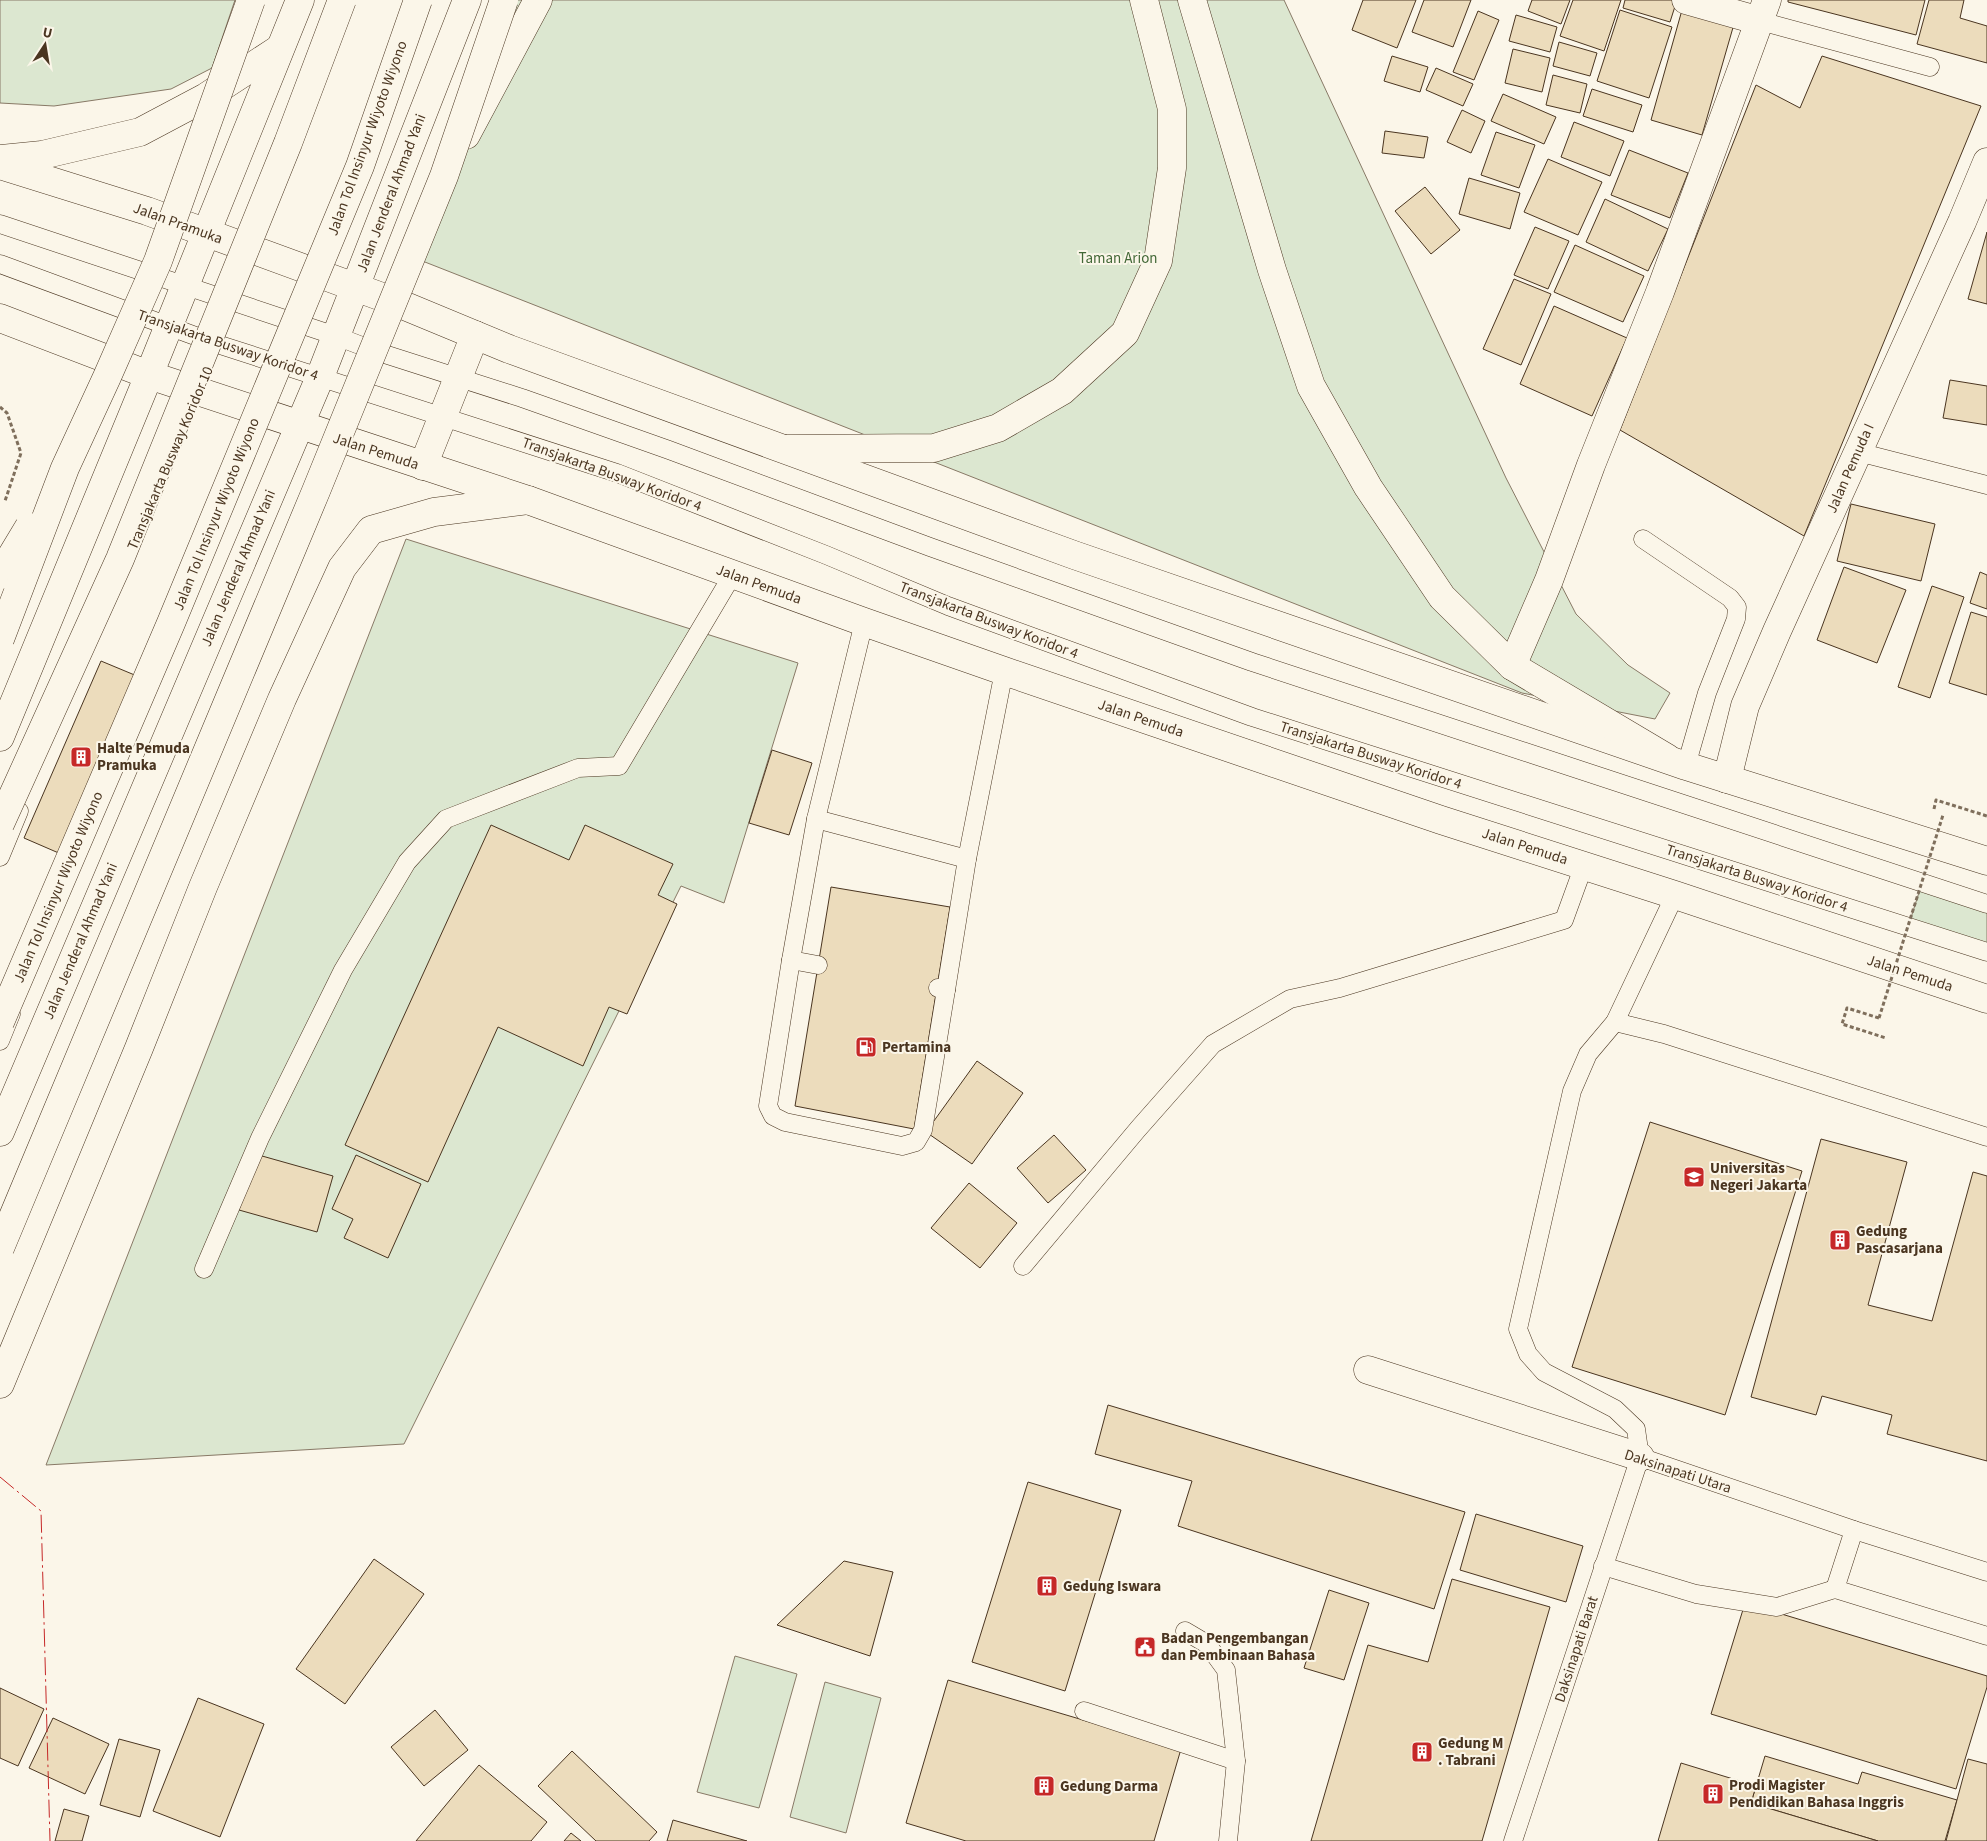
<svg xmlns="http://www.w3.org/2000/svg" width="1987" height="1841" font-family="'Source Sans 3',sans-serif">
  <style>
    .green { fill: #dce7d0; stroke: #887966 }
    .building { fill: #ecdcbc; stroke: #4a3520 }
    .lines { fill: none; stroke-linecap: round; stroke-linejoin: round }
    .service-casing { stroke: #4a3520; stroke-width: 19 }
    .minor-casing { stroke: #4a3520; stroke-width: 29 }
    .primary-casing { stroke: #4a3520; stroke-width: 29 }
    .trunk-casing { stroke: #4a3520; stroke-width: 29 }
    .path { stroke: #7f6f5c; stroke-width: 3; stroke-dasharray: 4 2.5; stroke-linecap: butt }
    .service { stroke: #fbf6e9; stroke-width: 18 }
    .minor { stroke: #fbf6e9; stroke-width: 28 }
    .primary { stroke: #fbf6e9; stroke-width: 28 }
    .trunk { stroke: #fbf6e9; stroke-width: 28 }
    .trunk-bridge-casing { stroke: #4a3520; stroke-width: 29; stroke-linecap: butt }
    .motorway-bridge-casing { stroke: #4a3520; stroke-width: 29; stroke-linecap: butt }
    .path-bridge { stroke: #7f6f5c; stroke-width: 3; stroke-dasharray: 4 2.5; stroke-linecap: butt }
    .trunk-bridge { stroke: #fbf6e9; stroke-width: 28 }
    .motorway-bridge { stroke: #fbf6e9; stroke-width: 28 }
    .power { stroke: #c62828; stroke-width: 1; stroke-dasharray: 18 4 2.5 4; stroke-linecap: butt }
    .labels { text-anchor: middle; stroke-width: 4; stroke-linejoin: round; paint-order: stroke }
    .street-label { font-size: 15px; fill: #4a3520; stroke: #fbf6e9 }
    .park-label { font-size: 15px; fill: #436837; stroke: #fbf6e9 }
    .poi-label { font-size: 15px; font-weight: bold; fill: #4a3520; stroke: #fbf6e9; text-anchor: start }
  </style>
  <rect width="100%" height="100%" fill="#fbf6e9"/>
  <g class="green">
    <polygon points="0,0 235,0 212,68 171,89 54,106 0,103"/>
    <polygon points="494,0 1284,0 1506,478 1576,614 1628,665 1670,693 1655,719 1522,693 402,253"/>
    <polygon points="406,539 798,663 724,903 681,886 404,1444 46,1465"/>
    <polygon points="1922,883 1987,904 1987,952 1908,927"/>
    <polygon points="735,1656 797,1674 759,1808 697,1792"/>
    <polygon points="825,1682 881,1698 846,1833 790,1817"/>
  </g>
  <g class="building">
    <polygon points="1363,0 1416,0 1397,48 1352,30"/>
    <polygon points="1424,0 1471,0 1453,47 1412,32"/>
    <polygon points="1532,0 1570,0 1561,24 1528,11"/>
    <polygon points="1573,0 1621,0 1604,51 1560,36"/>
    <polygon points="1625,0 1677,0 1670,22 1623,8"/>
    <polygon points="1788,0 1925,0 1916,35 1788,2"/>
    <polygon points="1929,0 1964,0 1960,18 1987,26 1987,63 1917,44"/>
    <polygon points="1620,10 1672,27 1649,98 1597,81"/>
    <polygon points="1682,10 1734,24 1702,135 1651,120"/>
    <polygon points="1478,11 1499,20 1474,80 1453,72"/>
    <polygon points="1516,15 1557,27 1550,52 1509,41"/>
    <polygon points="1559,42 1597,53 1590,76 1553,66"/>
    <polygon points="1513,49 1550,58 1542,92 1505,83"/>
    <polygon points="1392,56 1428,67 1420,92 1384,81"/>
    <polygon points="1822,56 1981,106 1804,536 1620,430 1756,85 1800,108"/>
    <polygon points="1436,68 1473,84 1463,106 1426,90"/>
    <polygon points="1553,75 1587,84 1580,113 1546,105"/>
    <polygon points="1592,89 1642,105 1633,132 1583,116"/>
    <polygon points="1503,94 1556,117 1544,144 1491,121"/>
    <polygon points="1462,110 1485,121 1471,153 1447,142"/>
    <polygon points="1574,122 1624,141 1610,176 1561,157"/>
    <polygon points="1385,131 1428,137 1424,158 1382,153"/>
    <polygon points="1496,132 1535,145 1519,188 1481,175"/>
    <polygon points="1629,150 1688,173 1670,218 1611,195"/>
    <polygon points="1548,159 1602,182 1578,235 1524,212"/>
    <polygon points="1469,178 1520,193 1510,229 1459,214"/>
    <polygon points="1425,187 1460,230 1431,254 1395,211"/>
    <polygon points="1605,199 1668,229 1648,271 1586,242"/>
    <polygon points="1535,227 1569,241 1548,289 1514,275"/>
    <polygon points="1987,232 1987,304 1968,299"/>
    <polygon points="1575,245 1644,276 1623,322 1554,292"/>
    <polygon points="1514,279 1551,294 1521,365 1483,349"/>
    <polygon points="1554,306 1627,338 1592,416 1520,384"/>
    <polygon points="1950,380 1987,386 1987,425 1943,418"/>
    <polygon points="1851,504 1935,524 1921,581 1837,561"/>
    <polygon points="1844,567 1906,590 1877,663 1817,640"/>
    <polygon points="1980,572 1987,575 1987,609 1970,603"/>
    <polygon points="1932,586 1964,597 1930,698 1898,687"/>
    <polygon points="1971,612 1987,617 1987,695 1949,683"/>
    <polygon points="101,661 137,676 61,854 24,838"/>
    <polygon points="772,750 812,763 789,835 749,823"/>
    <polygon points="491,825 569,860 585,825 673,864 658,895 677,904 627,1014 609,1007 583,1066 498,1027 428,1182 345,1145"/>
    <polygon points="831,887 950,907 914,1129 795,1106"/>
    <polygon points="977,1061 1023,1093 972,1164 926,1132"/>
    <polygon points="1650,1122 1802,1171 1725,1415 1572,1367"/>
    <polygon points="1054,1135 1086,1170 1048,1203 1017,1168"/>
    <polygon points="1821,1139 1907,1162 1868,1305 1932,1321 1973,1172 1987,1176 1987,1461 1887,1434 1892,1415 1822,1396 1816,1415 1751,1397"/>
    <polygon points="255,1154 333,1176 317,1232 239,1210"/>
    <polygon points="356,1155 421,1184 388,1258 344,1238 353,1219 332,1209"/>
    <polygon points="969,1183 1017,1223 980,1268 931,1228"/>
    <polygon points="1108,1405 1465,1512 1434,1609 1178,1526 1192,1481 1095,1454"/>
    <polygon points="1028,1482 1121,1510 1065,1691 972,1662"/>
    <polygon points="1476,1514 1583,1546 1566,1602 1460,1570"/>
    <polygon points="374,1559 424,1594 345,1704 296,1669"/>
    <polygon points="844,1561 893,1572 870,1656 777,1625"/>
    <polygon points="1452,1579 1550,1607 1482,1841 1311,1841 1368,1645 1428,1662"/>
    <polygon points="1329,1590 1369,1603 1344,1680 1304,1668"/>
    <polygon points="1745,1603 1987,1676 1987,1687 1956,1789 1711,1714"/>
    <polygon points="948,1680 1181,1749 1154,1841 966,1841 906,1823"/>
    <polygon points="0,1688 44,1709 18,1766 0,1758"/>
    <polygon points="198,1698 264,1724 220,1837 153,1811"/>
    <polygon points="435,1710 468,1750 424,1786 391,1747"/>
    <polygon points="53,1718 109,1744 85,1794 29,1768"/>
    <polygon points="119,1739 160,1750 140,1817 100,1805"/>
    <polygon points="572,1751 657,1832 649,1841 596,1841 538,1786"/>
    <polygon points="1765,1756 1858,1784 1862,1772 1957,1800 1945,1841 1878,1841 1751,1803"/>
    <polygon points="1968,1759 1987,1764 1987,1841 1946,1841"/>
    <polygon points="1681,1763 1756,1786 1751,1803 1878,1841 1658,1841"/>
    <polygon points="479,1765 547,1822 531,1841 416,1841"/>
    <polygon points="64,1809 89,1816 82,1841 55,1841"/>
    <polygon points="673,1820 747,1841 667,1841"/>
    <polygon points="571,1833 581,1841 564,1841"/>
  </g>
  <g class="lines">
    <g class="service-casing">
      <g id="service">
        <polyline points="1760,21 1930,67"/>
        <polyline points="0,224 336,336 375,351 522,398 669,450 930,547 1252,662 1987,904"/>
        <polyline points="0,264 217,344 617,473 826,555 948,606 1252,717 1987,952"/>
        <polyline points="1858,452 1987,485"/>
        <polyline points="1643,539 1730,598 1737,607 1736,619 1707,693 1686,766"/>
        <polyline points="816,819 967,859"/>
        <polyline points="0,857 19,811"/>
        <polyline points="791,960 768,1106 773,1116 785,1122 902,1146 916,1142 923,1130 946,990"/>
        <polyline points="818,965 791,960 816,819 864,622"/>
        <polyline points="938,988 946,990 967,859 1004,671"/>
        <polyline points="1615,1022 1664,1034 1987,1137"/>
        <polyline points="0,1041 11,1014"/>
        <polyline points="1023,1266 1138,1129 1213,1044 1290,999 1340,988 1564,920 1584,865"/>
        <polyline points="204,1269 260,1138 343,970 407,862 446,819 578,768 619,766 733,574"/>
        <polyline points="1640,1457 1854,1530 1987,1572"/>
        <polyline points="1854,1530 1835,1589 1987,1636"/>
        <polyline points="1603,1566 1696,1594 1777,1607 1835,1589"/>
        <polyline points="1185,1631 1207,1644 1226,1670 1236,1761 1228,1841"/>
        <polyline points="1084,1711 1236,1761"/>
        <polyline points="1513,1841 1640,1457 1636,1429 1615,1409 1544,1372 1528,1354 1518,1329 1572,1091 1588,1054 1615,1022 1675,895"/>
      </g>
    </g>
    <g class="minor-casing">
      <g id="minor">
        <polyline points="1686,0 1760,21"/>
        <polyline points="1512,666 1549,580 1591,465 1660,292 1767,0"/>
        <polyline points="1727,779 1745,706 1777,631 1962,222 1987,162"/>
        <polyline points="1368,1370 1640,1457"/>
      </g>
    </g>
    <g class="primary-casing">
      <g id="primary">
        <polyline points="0,165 147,211 393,301 509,349 1074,555 1686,766 1987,861"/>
        <polyline points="0,318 149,375 528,500 864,622 1004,671 1441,820 1675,895 1987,999"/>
        <polyline points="423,466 475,335"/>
      </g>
    </g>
    <g class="trunk-casing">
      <g id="trunk">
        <polyline points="1192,0 1272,270 1311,386 1368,487 1442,597 1512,666 1667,758"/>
        <polyline points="466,135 538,0"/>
        <polyline points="0,159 42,155 140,132 206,97 279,49"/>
        <polyline points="786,449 934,448 998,428 1062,391 1125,333 1158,261 1172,168 1172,109 1144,0"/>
        <polyline points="0,737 149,375 300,0"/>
        <polyline points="0,1132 320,377 467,0"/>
        <polyline points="0,1384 139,1048 203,887 282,699 342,568 371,530 434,512 528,500"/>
      </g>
    </g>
    <g class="path">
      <polyline points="0,407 7,413 21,453 5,501"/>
      <polyline points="1934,809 1936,800 1987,816"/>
      <polyline points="1879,1018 1847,1008 1842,1024 1886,1038"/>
    </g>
    <use href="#service" class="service"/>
    <use href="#minor" class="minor"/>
    <use href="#primary" class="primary"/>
    <use href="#trunk" class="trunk"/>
    <g class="trunk-bridge-casing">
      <g id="trunk-bridge">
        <polyline points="0,575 29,527"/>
        <polyline points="0,639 65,468 107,377 158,261 251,0"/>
        <polyline points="0,1248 316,491 444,176 504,0"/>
      </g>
    </g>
    <g class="motorway-bridge-casing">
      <g id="motorway-bridge">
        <polyline points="0,824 120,559 288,143 342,0"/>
        <polyline points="0,1022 171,623 360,166 418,0"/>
      </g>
    </g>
    <polyline class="path-bridge" points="1879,1018 1943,815"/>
    <use href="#trunk-bridge" class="trunk-bridge"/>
    <use href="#motorway-bridge" class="motorway-bridge"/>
    <polyline class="power" points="0,1477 41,1511 50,1841"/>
  </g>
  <defs>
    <g id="building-square" transform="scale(1.125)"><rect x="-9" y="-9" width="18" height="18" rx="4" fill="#c62828" stroke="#fbf6e9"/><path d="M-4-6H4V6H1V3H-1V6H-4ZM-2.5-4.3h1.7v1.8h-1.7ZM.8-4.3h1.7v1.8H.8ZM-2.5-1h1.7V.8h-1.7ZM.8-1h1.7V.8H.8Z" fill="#fff"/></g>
    <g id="fuel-square" transform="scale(1.125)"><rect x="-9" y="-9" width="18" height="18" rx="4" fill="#c62828" stroke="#fbf6e9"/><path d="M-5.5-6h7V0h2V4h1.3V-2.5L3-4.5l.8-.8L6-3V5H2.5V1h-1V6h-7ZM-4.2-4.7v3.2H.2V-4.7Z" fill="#fff"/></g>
    <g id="university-square" transform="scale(1.125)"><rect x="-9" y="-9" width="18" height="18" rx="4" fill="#c62828" stroke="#fbf6e9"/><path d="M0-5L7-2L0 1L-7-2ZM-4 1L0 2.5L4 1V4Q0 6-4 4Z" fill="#fff"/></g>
    <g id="civic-square" transform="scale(1.125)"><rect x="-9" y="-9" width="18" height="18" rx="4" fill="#c62828" stroke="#fbf6e9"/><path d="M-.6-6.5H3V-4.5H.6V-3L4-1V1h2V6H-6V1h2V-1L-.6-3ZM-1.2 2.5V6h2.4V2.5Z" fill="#fff"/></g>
  </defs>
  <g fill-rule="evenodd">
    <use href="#building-square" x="81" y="757"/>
    <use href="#fuel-square" x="866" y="1047"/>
    <use href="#university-square" x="1694" y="1177"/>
    <use href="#building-square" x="1840" y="1240"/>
    <use href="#building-square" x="1047" y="1586"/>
    <use href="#civic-square" x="1145" y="1647"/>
    <use href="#building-square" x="1422" y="1752"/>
    <use href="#building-square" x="1044" y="1786"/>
    <use href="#building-square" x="1713" y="1794"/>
  </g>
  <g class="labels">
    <g class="street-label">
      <text transform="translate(367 138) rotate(-70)" y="5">Jalan Tol Insinyur Wiyoto Wiyono</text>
      <text transform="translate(391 193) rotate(-69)" y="5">Jalan Jenderal Ahmad Yani</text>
      <text transform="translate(178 223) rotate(20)" y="5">Jalan Pramuka</text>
      <text transform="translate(228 345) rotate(19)" y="5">Transjakarta Busway Koridor 4</text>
      <text transform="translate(376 451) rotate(18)" y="5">Jalan Pemuda</text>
      <text transform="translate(170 458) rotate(-67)" y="5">Transjakarta Busway Koridor 10</text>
      <text transform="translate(1850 468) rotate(-66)" y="5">Jalan Pemuda I</text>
      <text transform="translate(612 474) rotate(20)" y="5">Transjakarta Busway Koridor 4</text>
      <text transform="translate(216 514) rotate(-68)" y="5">Jalan Tol Insinyur Wiyoto Wiyono</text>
      <text transform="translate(238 568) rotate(-67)" y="5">Jalan Jenderal Ahmad Yani</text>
      <text transform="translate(759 584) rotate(20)" y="5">Jalan Pemuda</text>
      <text transform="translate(989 620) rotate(21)" y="5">Transjakarta Busway Koridor 4</text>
      <text transform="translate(1141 718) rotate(19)" y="5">Jalan Pemuda</text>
      <text transform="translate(1371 755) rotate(18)" y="5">Transjakarta Busway Koridor 4</text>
      <text transform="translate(1525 846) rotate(18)" y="5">Jalan Pemuda</text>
      <text transform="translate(1757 878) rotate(18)" y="5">Transjakarta Busway Koridor 4</text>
      <text transform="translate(58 887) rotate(-67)" y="5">Jalan Tol Insinyur Wiyoto Wiyono</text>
      <text transform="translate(80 941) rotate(-67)" y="5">Jalan Jenderal Ahmad Yani</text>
      <text transform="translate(1910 973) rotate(18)" y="5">Jalan Pemuda</text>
      <text transform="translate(1678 1471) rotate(18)" y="5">Daksinapati Utara</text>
      <text transform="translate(1576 1649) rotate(-72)" y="5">Daksinapati Barat</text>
    </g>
    <g class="park-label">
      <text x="1118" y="263">Taman Arion</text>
    </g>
    <g class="poi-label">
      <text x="97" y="753">Halte Pemuda<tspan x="97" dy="17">Pramuka</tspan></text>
      <text x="882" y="1052">Pertamina</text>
      <text x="1710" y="1173">Universitas<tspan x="1710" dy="17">Negeri Jakarta</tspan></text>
      <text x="1856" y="1236">Gedung<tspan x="1856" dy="17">Pascasarjana</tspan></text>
      <text x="1063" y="1591">Gedung Iswara</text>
      <text x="1161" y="1643">Badan Pengembangan<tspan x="1161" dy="17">dan Pembinaan Bahasa</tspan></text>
      <text x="1438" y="1748">Gedung M<tspan x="1438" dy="17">. Tabrani</tspan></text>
      <text x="1729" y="1790">Prodi Magister<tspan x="1729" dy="17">Pendidikan Bahasa Inggris</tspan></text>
      <text x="1060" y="1791">Gedung Darma</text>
    </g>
  </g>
  <g transform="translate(45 45) rotate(12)" stroke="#fbf6e9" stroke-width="4" paint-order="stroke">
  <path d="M0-4L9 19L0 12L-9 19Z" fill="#4a3520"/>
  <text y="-8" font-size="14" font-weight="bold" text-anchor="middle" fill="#4a3520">U</text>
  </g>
</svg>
